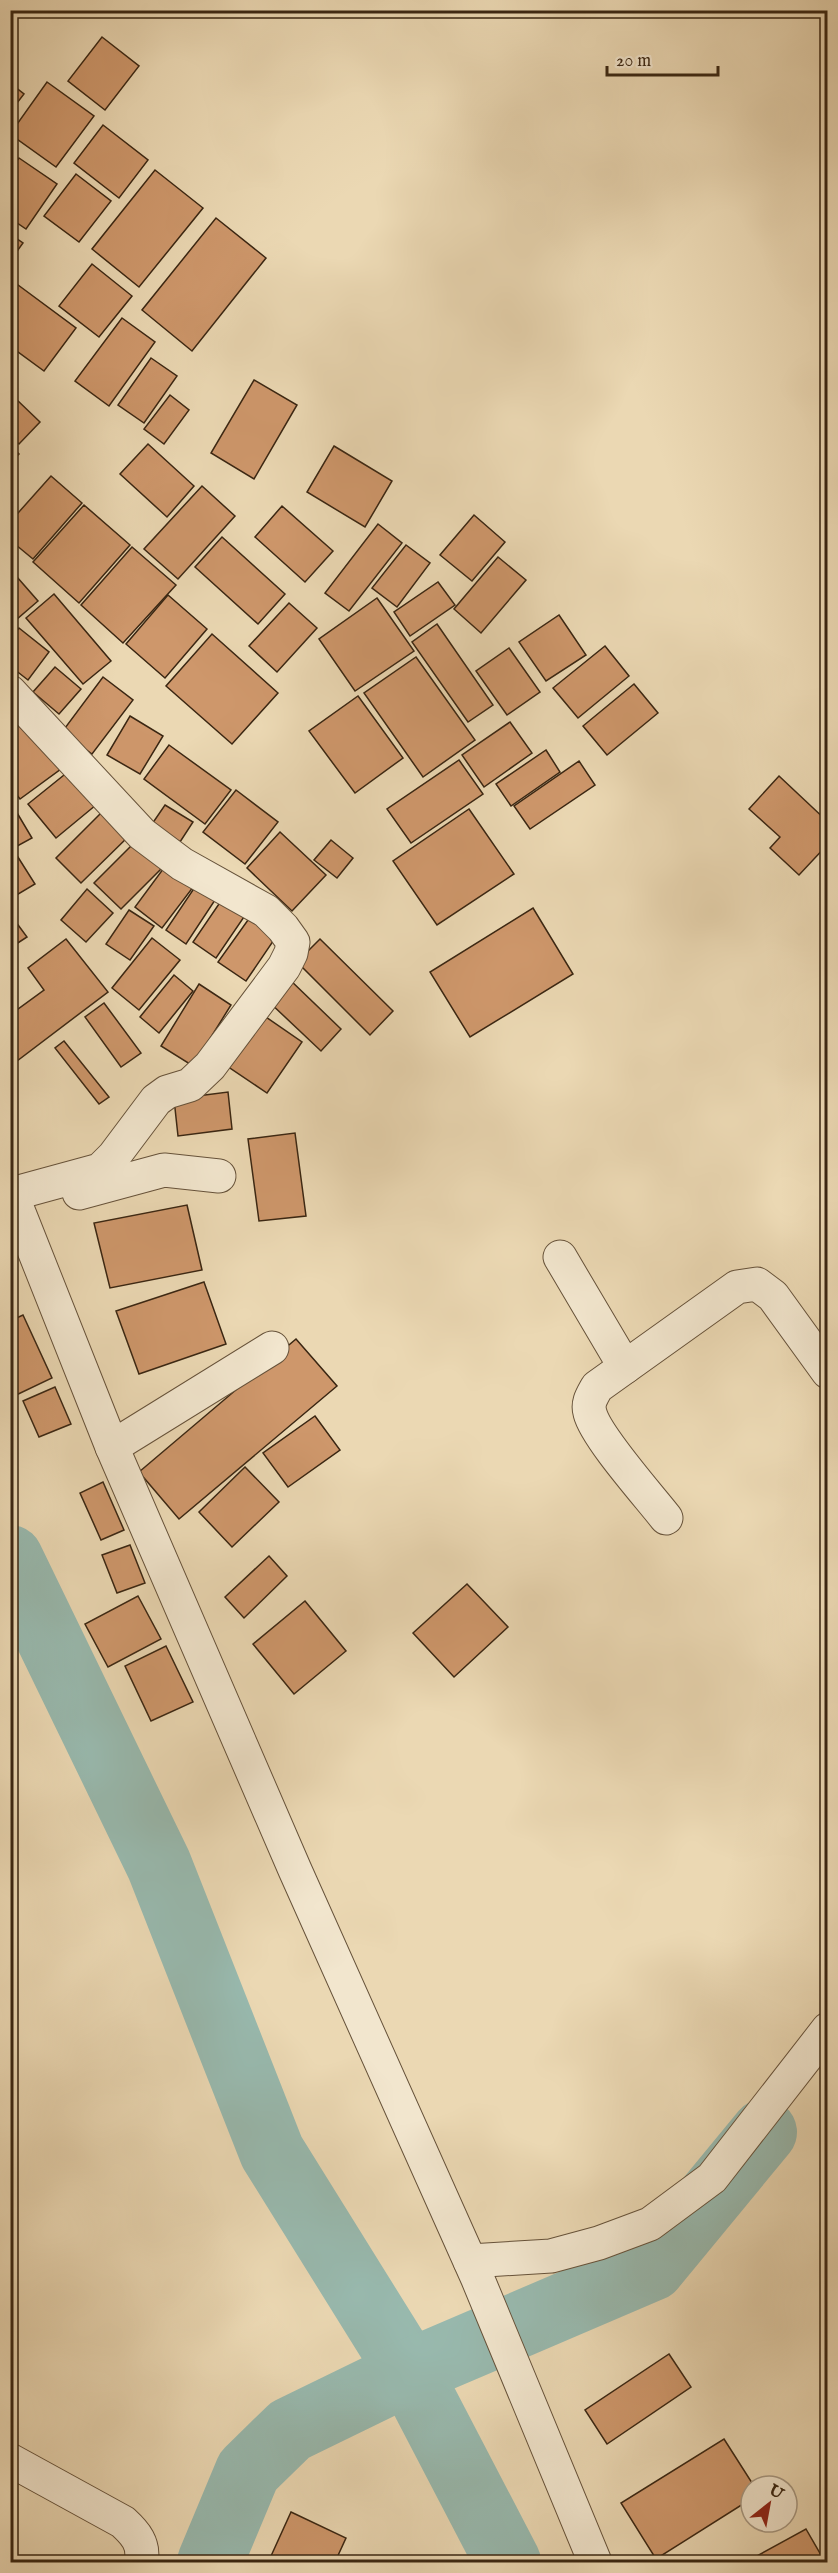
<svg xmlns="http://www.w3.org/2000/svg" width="838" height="2573" font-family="'IM FELL English',serif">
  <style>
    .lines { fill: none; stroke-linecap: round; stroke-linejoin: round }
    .river { stroke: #98b9ae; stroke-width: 66 }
    .building { fill: #ce976b; stroke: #3a2612; stroke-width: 1.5 }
    .minor-casing { stroke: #66523a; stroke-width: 35 }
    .minor { stroke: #f2e6ce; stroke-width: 33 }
  </style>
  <rect width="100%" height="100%" fill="#ebd8b3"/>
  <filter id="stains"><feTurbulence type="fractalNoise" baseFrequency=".00333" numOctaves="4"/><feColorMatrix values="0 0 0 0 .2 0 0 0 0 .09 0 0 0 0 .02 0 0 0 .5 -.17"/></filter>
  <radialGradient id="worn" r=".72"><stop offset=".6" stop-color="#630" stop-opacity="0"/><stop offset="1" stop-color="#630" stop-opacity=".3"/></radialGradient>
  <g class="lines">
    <g class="river">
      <polyline points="10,1558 159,1865 272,2152 409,2372 508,2562"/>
      <polyline points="210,2562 248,2471 290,2430 409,2372 652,2268 764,2132"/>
    </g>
  </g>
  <g class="building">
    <polygon points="102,37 139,66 105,110 68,81"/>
    <polygon points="47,82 94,116 56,167 10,134"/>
    <polygon points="10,83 24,94 10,112"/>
    <polygon points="103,125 148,160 119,198 74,163"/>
    <polygon points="19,158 57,184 26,229 10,218 10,170"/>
    <polygon points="155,170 203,208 139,287 92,249"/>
    <polygon points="76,174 111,201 79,242 44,216"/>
    <polygon points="216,218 266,258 192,351 142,310"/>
    <polygon points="10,234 23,243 10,261"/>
    <polygon points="92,264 132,296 99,337 59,306"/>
    <polygon points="10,279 76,328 44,371 10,346"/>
    <polygon points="122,318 155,342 109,406 75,381"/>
    <polygon points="151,358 177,376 144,423 118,405"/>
    <polygon points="254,380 297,405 254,479 211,453"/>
    <polygon points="170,395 189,410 164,444 144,429"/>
    <polygon points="16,399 40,422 19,444 10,436 10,405"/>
    <polygon points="148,444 194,486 167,517 120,474"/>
    <polygon points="10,445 19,454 10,463"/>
    <polygon points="334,446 392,481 365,527 307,492"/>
    <polygon points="51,476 82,503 33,559 10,540 10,522"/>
    <polygon points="202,486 235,516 178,579 144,549"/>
    <polygon points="84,505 130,545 79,603 33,562"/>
    <polygon points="282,506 333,551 305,582 255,537"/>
    <polygon points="474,515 505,542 472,581 440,555"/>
    <polygon points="378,524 402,543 349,611 325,593"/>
    <polygon points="222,537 285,594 258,624 195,567"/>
    <polygon points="406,545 430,563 397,607 372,588"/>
    <polygon points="132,547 176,585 123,643 81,605"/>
    <polygon points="498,557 526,580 481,633 454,609"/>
    <polygon points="10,569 38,601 10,625"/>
    <polygon points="438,582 455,605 410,636 394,612"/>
    <polygon points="54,594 111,661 83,684 26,618"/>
    <polygon points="168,595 207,629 165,678 126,644"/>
    <polygon points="377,598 414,651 355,691 319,639"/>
    <polygon points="289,603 317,628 277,672 249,646"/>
    <polygon points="559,615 586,655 546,681 519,642"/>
    <polygon points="437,624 493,705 468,722 412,642"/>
    <polygon points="19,628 49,652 28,680 10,666 10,639"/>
    <polygon points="212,634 278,693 232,744 166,686"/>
    <polygon points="605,646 629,676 578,718 553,688"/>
    <polygon points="509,648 540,692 507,715 476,671"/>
    <polygon points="416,657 475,740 423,777 364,693"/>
    <polygon points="55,667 81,689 59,714 33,692"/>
    <polygon points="103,677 133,700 92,754 62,732"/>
    <polygon points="634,684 658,713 607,755 583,726"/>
    <polygon points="358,696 403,758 355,793 309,731"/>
    <polygon points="24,709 65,766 20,799 10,786 10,719"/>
    <polygon points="130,716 163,736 140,774 107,755"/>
    <polygon points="510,722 532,753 484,787 462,755"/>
    <polygon points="169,745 231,790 205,824 144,779"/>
    <polygon points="546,750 560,772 511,806 496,784"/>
    <polygon points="459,760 483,794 411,843 387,809"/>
    <polygon points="579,761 595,785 530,829 514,806"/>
    <polygon points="74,767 102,800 56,838 28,804"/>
    <polygon points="779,776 828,822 828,844 799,875 770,848 780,837 749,809"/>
    <polygon points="236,790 278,822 245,864 203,832"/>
    <polygon points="10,801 32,838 10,850"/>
    <polygon points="165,805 193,822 180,842 152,824"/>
    <polygon points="108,806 133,832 81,883 56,858"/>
    <polygon points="469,809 514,874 437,925 393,861"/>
    <polygon points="280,832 326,875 292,911 247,868"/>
    <polygon points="331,840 353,858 337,878 314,860"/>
    <polygon points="136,841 163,867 121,909 94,883"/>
    <polygon points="16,854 35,884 10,899 10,857"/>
    <polygon points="169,861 197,882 162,928 135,907"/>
    <polygon points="199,881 219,894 186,944 166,930"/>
    <polygon points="87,889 113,913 86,942 61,920"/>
    <polygon points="223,898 246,914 216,958 193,942"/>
    <polygon points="533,908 573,974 470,1037 430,972"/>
    <polygon points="129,910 154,926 130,960 106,944"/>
    <polygon points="253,913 280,931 246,981 218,962"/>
    <polygon points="10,914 27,937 10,948"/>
    <polygon points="152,938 180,960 139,1010 112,988"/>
    <polygon points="66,939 108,992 17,1061 10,1053 10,1015 44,990 28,968"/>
    <polygon points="320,939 393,1011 370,1035 297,962"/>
    <polygon points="174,975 193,991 159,1033 140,1017"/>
    <polygon points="288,978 341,1029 321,1051 267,1000"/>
    <polygon points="199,984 231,1005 193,1066 161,1046"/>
    <polygon points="104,1003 141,1053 121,1067 85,1017"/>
    <polygon points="263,1015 302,1042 267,1093 227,1066"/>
    <polygon points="64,1041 109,1097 99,1104 55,1048"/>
    <polygon points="228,1092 232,1129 178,1136 174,1099"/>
    <polygon points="295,1133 306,1216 259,1221 248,1139"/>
    <polygon points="187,1205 202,1270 110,1288 94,1223"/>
    <polygon points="204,1282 226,1344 139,1374 116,1311"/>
    <polygon points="23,1315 52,1378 12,1397 10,1321"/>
    <polygon points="296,1339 337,1386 179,1519 139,1472"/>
    <polygon points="55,1387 71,1424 39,1437 23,1401"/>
    <polygon points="315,1416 340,1450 288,1487 263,1453"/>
    <polygon points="245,1467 279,1502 232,1547 199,1512"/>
    <polygon points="103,1482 124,1530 101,1540 80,1493"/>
    <polygon points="130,1545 145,1583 117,1593 102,1555"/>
    <polygon points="269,1556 287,1576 244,1618 225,1597"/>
    <polygon points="467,1584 508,1627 454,1677 413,1633"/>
    <polygon points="138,1596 161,1639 108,1667 85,1624"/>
    <polygon points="305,1601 346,1651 294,1694 253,1644"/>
    <polygon points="166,1646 193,1702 151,1721 125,1666"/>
    <polygon points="669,2354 691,2387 607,2444 585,2410"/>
    <polygon points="724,2439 754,2486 751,2486 751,2499 656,2559 621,2503"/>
    <polygon points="291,2512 346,2538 335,2562 285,2562 271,2556"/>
    <polygon points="806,2529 825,2562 746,2562"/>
  </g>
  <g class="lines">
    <g class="minor-casing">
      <g id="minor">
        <polyline points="10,692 142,834 182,864 266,911 283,928 293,942 291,953 284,967 210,1066 190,1085 167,1092 156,1100 114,1156 100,1170 12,1194"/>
        <polyline points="10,1190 112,1447 295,1870 477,2277 595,2562"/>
        <polyline points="79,1193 164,1170 219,1176"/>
        <polyline points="560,1257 625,1367"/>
        <polyline points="112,1447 272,1348"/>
        <path d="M666,1518C649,1496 596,1437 590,1413C587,1403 592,1396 597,1387L737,1287L757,1284L773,1296L828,1372"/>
        <polyline points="470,2261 551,2256 599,2243 650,2224 712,2178 828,2029"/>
        <path d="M10,2460L123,2522C135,2533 145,2544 141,2562"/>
      </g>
    </g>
    <use href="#minor" class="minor"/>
  </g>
  <rect width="838" height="2573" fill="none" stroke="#ebd8b3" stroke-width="36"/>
  <rect x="12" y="12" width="814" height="2549" fill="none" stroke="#3a2612" stroke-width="3"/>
  <rect x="18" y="18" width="802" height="2537" fill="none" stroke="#3a2612" stroke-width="1.5"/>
  <g transform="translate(769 2504) rotate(31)"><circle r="28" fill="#f2e6ce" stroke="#a89983" stroke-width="1.5"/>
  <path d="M0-4.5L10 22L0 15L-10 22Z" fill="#8f2418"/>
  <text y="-9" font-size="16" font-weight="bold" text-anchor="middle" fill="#3a2612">U</text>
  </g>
  <path d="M607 66v9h111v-9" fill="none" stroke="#3a2612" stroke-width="3"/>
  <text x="616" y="66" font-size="18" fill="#3a2612" stroke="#f2e6ce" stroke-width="4.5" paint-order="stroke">20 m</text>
  <rect width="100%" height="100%" filter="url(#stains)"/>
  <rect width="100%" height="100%" fill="url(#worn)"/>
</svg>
